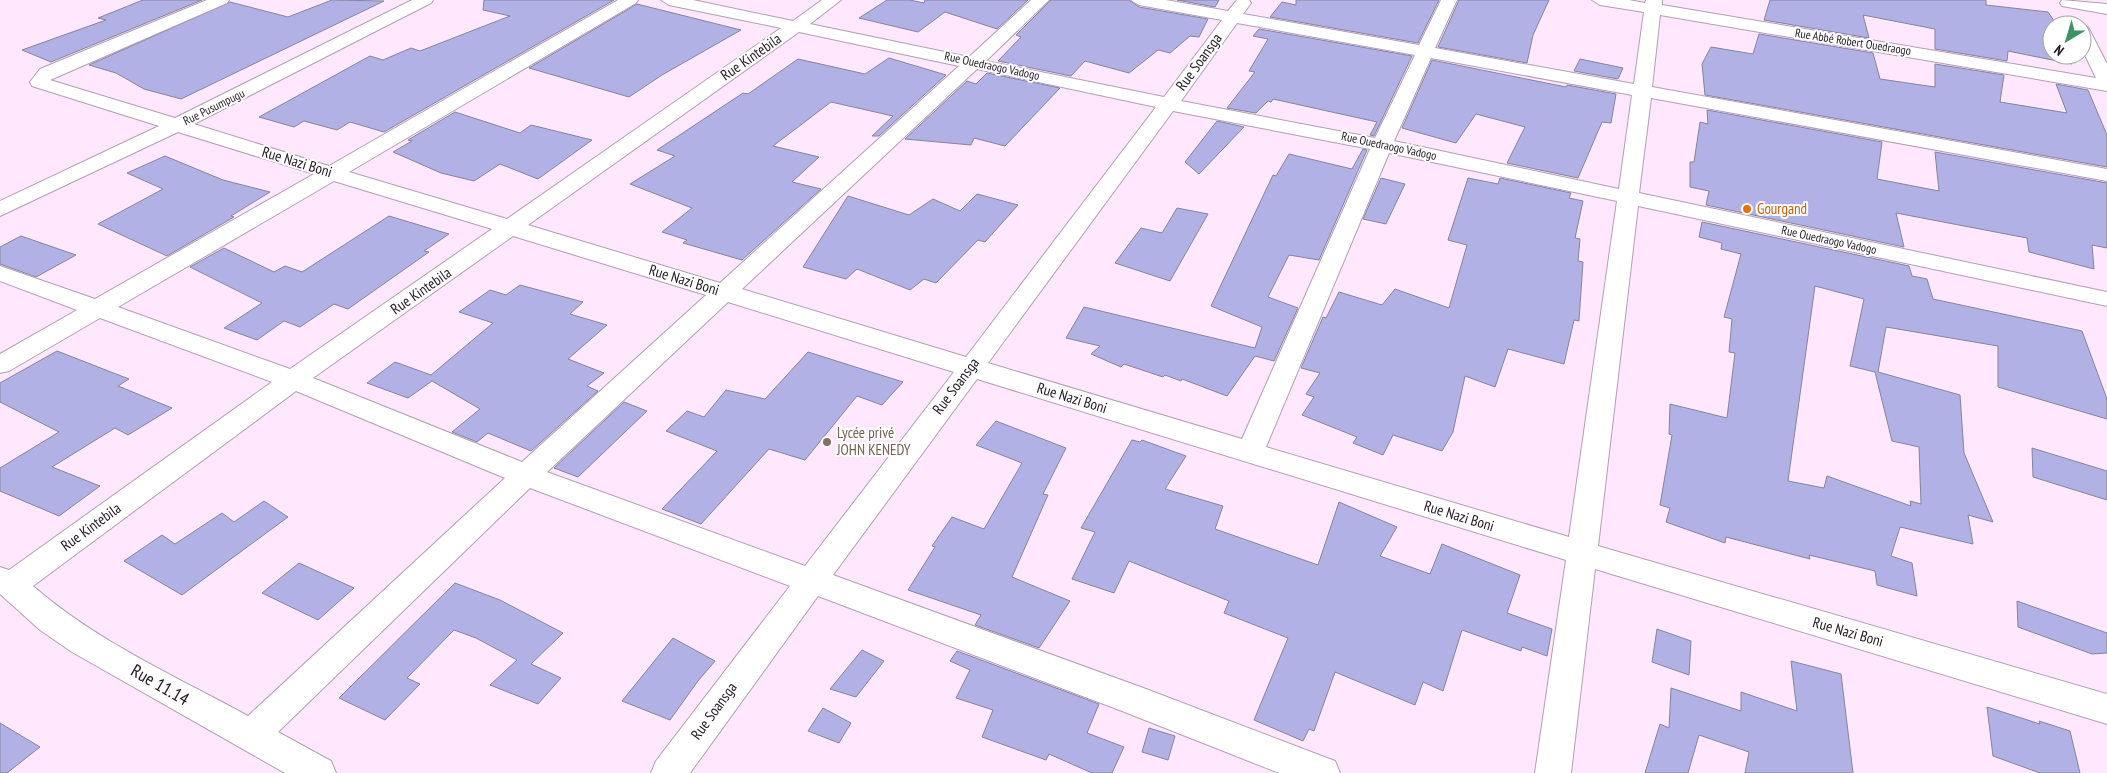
<svg xmlns="http://www.w3.org/2000/svg" width="2107" height="773" font-family="'PT Sans Narrow',sans-serif">
  <style>
    .building { fill: #b2b1e6; stroke: #84849e; fill-rule: evenodd }
    .lines { fill: none; stroke-linecap: round; stroke-linejoin: round }
    .street-casing { stroke: #b49eb3; stroke-width: 2 }
    .street { fill: #fff; fill-rule: evenodd }
    .food-dot { fill: #e8710a; stroke: #fff; stroke-width: 2 }
    .education-dot { fill: #8d6e63; stroke: #fff; stroke-width: 2 }
    .labels { text-anchor: middle; stroke-width: 4; stroke-linejoin: round; paint-order: stroke }
    .far-street-label { font-size: 12px; fill: #211820; stroke: #fff }
    .street-label { font-size: 15px; fill: #211820; stroke: #fff }
    .food-label { font-size: 15px; fill: #c56008; stroke: #fff; text-anchor: start }
    .education-label { font-size: 15px; fill: #785e54; stroke: #fff; text-anchor: start }
    .near-street-label { font-size: 18px; fill: #211820; stroke: #fff }
  </style>
  <rect width="100%" height="100%" fill="#ffe7fd"/>
  <g class="building">
    <polygon points="143,0 202,0 51,62 22,50 106,20 98,18"/>
    <polygon points="332,0 384,1 181,99 144,89 116,73 89,65 230,2 288,17"/>
    <polygon points="484,0 614,0 384,132 350,122 337,130 304,121 294,127 259,117 370,56 383,60 411,48 420,51 510,16 483,10"/>
    <polygon points="887,0 910,0 924,3 925,0 1028,0 997,29 945,12 918,32 859,18"/>
    <polygon points="1051,0 1129,0 1139,7 1208,19 1199,37 1190,36 1170,53 1158,50 1129,73 1085,61 1071,76 998,61 1021,37 1016,35"/>
    <polygon points="1177,0 1219,0 1215,7"/>
    <polygon points="1296,0 1439,0 1418,43 1270,17 1282,2 1296,5"/>
    <polygon points="1459,0 1549,0 1533,35 1527,63 1438,47"/>
    <polygon points="1770,0 1986,0 1986,5 2048,12 2057,25 2052,25 2052,55 2070,55 2072,64 2008,51 2007,61 1935,49 1935,29 1863,15 1869,38 1764,20"/>
    <polygon points="637,4 741,30 662,75 629,97 529,68"/>
    <polygon points="1259,29 1412,56 1374,136 1370,135 1377,122 1273,99 1271,102 1268,101 1256,113 1227,108 1255,72 1249,71 1268,39 1253,36"/>
    <polygon points="1759,34 1873,53 1880,79 1935,87 1935,64 2004,75 2000,102 2067,113 2056,84 2088,90 2107,135 2107,167 1705,95 1702,64 1711,47 1753,54"/>
    <polygon points="889,58 946,75 879,136 872,136 893,116 831,102 773,146 819,157 792,182 821,189 742,260 683,243 687,240 662,232 692,208 630,184 675,156 657,150 743,93 748,94 798,59 865,74"/>
    <polygon points="1580,59 1623,68 1618,79 1574,71"/>
    <polygon points="1432,60 1566,87 1567,85 1616,94 1611,123 1602,122 1578,178 1507,163 1525,127 1476,114 1456,143 1402,128"/>
    <polygon points="987,73 1060,88 1005,146 974,138 971,145 905,139 967,81 976,84"/>
    <polygon points="1707,110 1882,142 1877,179 1939,191 1935,152 2107,183 2107,248 2092,245 2094,269 2029,252 2027,238 1896,213 1904,247 1706,205 1709,191 1690,187 1690,162 1694,162 1700,122 1708,124"/>
    <polygon points="455,112 520,133 531,125 592,140 538,179 500,164 474,181 441,173 393,152 412,141 408,140"/>
    <polygon points="1217,121 1244,127 1199,174 1185,162"/>
    <polygon points="1363,149 1367,150 1319,260 1289,255 1268,297 1298,308 1274,361 1255,356 1227,396 1182,379 1181,381 1165,375 1163,377 1124,364 1121,367 1091,354 1100,346 1066,338 1084,307 1255,348 1262,327 1211,306 1273,175 1276,176 1289,154 1352,169"/>
    <polygon points="165,156 223,180 270,192 231,216 234,217 167,256 98,224 163,189 127,173"/>
    <polygon points="1381,178 1405,184 1386,224 1363,219"/>
    <polygon points="1468,178 1498,184 1500,178 1571,193 1569,198 1583,201 1575,238 1580,239 1578,261 1583,262 1579,321 1574,320 1564,364 1508,349 1495,387 1465,376 1453,432 1442,451 1393,435 1383,455 1353,443 1357,437 1302,415 1314,397 1306,394 1320,373 1301,368 1323,317 1326,318 1339,292 1382,305 1395,289 1449,308 1467,245 1448,240"/>
    <polygon points="977,194 1018,205 985,242 978,240 936,283 924,279 910,290 857,269 846,279 803,267 848,196 909,215 933,199 960,211"/>
    <polygon points="1177,208 1208,214 1170,281 1115,263 1141,228 1162,233"/>
    <polygon points="389,216 449,234 424,251 429,252 348,309 334,304 300,327 284,321 257,340 224,328 262,303 190,267 224,248 274,272 285,266 302,272"/>
    <path d="M1702,222L1909,266L1912,276L1927,279L1933,299L2082,331L2107,399V419L1998,387V346L1886,327L1878,372L1960,395L1964,453L1993,522L1968,515L1973,544L1900,527L1891,556L1912,563L1917,596L1877,585L1875,571L1809,555L1810,559L1726,537L1725,543L1666,522L1670,508L1660,505L1672,435L1669,434L1670,404L1727,418L1735,353L1729,352L1732,319L1724,317L1741,254L1721,249L1722,243L1699,237ZM1815,286L1864,299L1850,366L1875,372L1892,441L1919,447L1921,504L1910,501L1911,506L1827,476L1824,488L1788,481Z"/>
    <polygon points="21,236 76,255 36,277 0,264 0,247"/>
    <polygon points="520,285 583,302 570,314 607,325 568,359 604,373 587,386 598,391 531,451 488,433 477,442 452,432 480,409 432,381 408,398 367,383 395,362 431,375 493,323 459,312 490,290 506,295"/>
    <polygon points="57,351 129,379 118,386 172,408 128,435 115,428 52,467 100,486 59,516 0,491 0,468 59,432 0,402 0,383"/>
    <polygon points="808,352 903,382 882,405 857,396 805,460 769,449 701,524 662,509 717,451 666,431 687,411 704,417 726,390 765,399"/>
    <polygon points="624,402 647,411 578,477 554,468"/>
    <polygon points="996,421 1066,448 1043,494 1048,495 1012,577 1070,601 1039,648 975,625 981,615 908,590 935,547 932,546 952,517 984,529 1022,463 976,445"/>
    <polygon points="1132,440 1140,442 1142,440 1186,456 1165,489 1223,506 1215,529 1318,565 1339,502 1397,527 1380,556 1430,574 1442,544 1520,575 1507,613 1552,629 1547,656 1522,647 1521,651 1462,630 1443,691 1423,682 1415,705 1335,672 1314,731 1309,729 1303,741 1254,720 1288,638 1224,613 1229,601 1129,561 1114,593 1072,579 1095,532 1081,528"/>
    <polygon points="2032,448 2107,471 2107,500 2033,477"/>
    <polygon points="264,501 288,517 182,595 124,561 162,535 175,544 222,513 234,522"/>
    <polygon points="299,563 354,588 318,620 262,593"/>
    <polygon points="455,583 500,600 563,633 531,664 561,678 538,704 490,685 517,660 476,638 454,630 407,678 420,684 385,720 339,698"/>
    <polygon points="2017,601 2107,633 2107,653 2092,654 2018,627"/>
    <polygon points="1657,629 1691,641 1689,675 1652,662"/>
    <polygon points="673,638 715,661 698,681 670,720 622,701"/>
    <polygon points="862,650 884,661 856,697 830,689"/>
    <polygon points="957,651 1099,704 1087,733 1124,747 1112,773 1092,773 1049,754 1046,760 982,737 993,710 956,698 970,670 950,661"/>
    <polygon points="1791,661 1841,674 1853,773 1745,773 1749,752 1699,735 1688,773 1645,773 1660,724 1669,728 1671,688 1741,711 1741,692 1797,711"/>
    <polygon points="1987,707 2040,724 2039,721 2070,731 2080,773 2040,773 1993,756"/>
    <polygon points="823,708 851,723 839,743 808,731"/>
    <polygon points="0,723 40,747 7,773 0,773"/>
    <polygon points="1149,728 1175,736 1168,760 1142,752"/>
  </g>
  <g class="lines">
    <g class="street-casing">
      <g id="street">
        <path d="M207,0H229L227,3L50,80L175,118L412,0H433L431,3L194,124L329,166L618,0H638L636,3L349,172L507,219L781,28L669,5L661,0H693L793,21L822,0H841L810,24L969,57L1031,0H1049L986,61L1164,97L1222,20L1139,5L1131,0H1166L1228,11L1237,0H1249L1251,3L1243,14L1419,45L1441,0H1457L1435,48L1634,84L1644,12L1600,5L1592,0H1629L1645,3L1646,0H1662V5L2096,78L2082,49V26L2088,27L2107,64V91L1660,15L1652,87L2107,169V181L1651,98L1639,193L2107,292V306L1638,206L1598,546L2107,694V724L1595,569L1571,773H1535L1566,560L977,379L833,575L1146,689L1335,761L1340,773H1279L1122,711L818,596L690,773H651L656,761L790,586L530,488L278,732L331,761L336,773H285L72,652L40,630L0,594V567L9,570L272,382L100,318L9,371L0,373V354L77,310L0,281V266L95,299L314,174L178,132L0,216V201L159,126L32,86L30,82L40,69ZM1237,23L1415,55L1375,138L1181,101ZM799,32L959,66L720,283L528,225ZM1431,58L1632,95L1619,189L1394,141ZM977,69L1156,107L966,357L742,289ZM1173,111L1370,149L1242,439L988,363ZM1389,153L1617,201L1569,537L1266,447ZM334,181L492,229L290,369L118,307ZM513,236L706,295L522,462L313,378ZM728,302L954,372L805,566L547,472ZM296,391L505,478L248,716C175,676 96,641 33,586Z"/>
        <polygon points="2062,0 2107,4 2107,14 2062,6 2060,3"/>
      </g>
    </g>
    <use href="#street" class="street"/>
  </g>
  <circle class="food-dot" cx="1747" cy="209" r="5"/>
  <circle class="education-dot" cx="827" cy="442" r="5"/>
  <g class="labels">
    <g class="far-street-label">
      <text transform="translate(1853 42) rotate(9)" y="4">Rue Abbé Robert Ouedraogo</text>
      <text transform="translate(992 66) rotate(12)" y="4">Rue Ouedraogo Vadogo</text>
      <text transform="translate(214 107) rotate(-26)" y="4">Rue Pusumpugu</text>
      <text transform="translate(1389 146) rotate(12)" y="4">Rue Ouedraogo Vadogo</text>
      <text transform="translate(1829 240) rotate(12)" y="4">Rue Ouedraogo Vadogo</text>
    </g>
    <g class="street-label">
      <text transform="translate(751 57) rotate(-35)" y="5">Rue Kintebila</text>
      <text transform="translate(1199 62) rotate(-54)" y="5">Rue Soansga</text>
      <text transform="translate(297 162) rotate(17)" y="5">Rue Nazi Boni</text>
      <text transform="translate(684 280) rotate(17)" y="5">Rue Nazi Boni</text>
      <text transform="translate(421 291) rotate(-35)" y="5">Rue Kintebila</text>
      <text transform="translate(956 386) rotate(-53)" y="5">Rue Soansga</text>
      <text transform="translate(1072 398) rotate(17)" y="5">Rue Nazi Boni</text>
      <text transform="translate(1459 516) rotate(17)" y="5">Rue Nazi Boni</text>
      <text transform="translate(91 527) rotate(-36)" y="5">Rue Kintebila</text>
      <text transform="translate(1848 632) rotate(16)" y="5">Rue Nazi Boni</text>
      <text transform="translate(714 711) rotate(-54)" y="5">Rue Soansga</text>
    </g>
    <g class="food-label">
      <text x="1757" y="214">Gourgand</text>
    </g>
    <g class="education-label">
      <text x="837" y="438">Lycée privé<tspan x="837" dy="17">JOHN KENEDY</tspan></text>
    </g>
    <g class="near-street-label">
      <text transform="translate(160 685) rotate(30)" y="6">Rue 11.14</text>
    </g>
  </g>
  <g transform="translate(2067 40) rotate(218)"><circle r="24" fill="#ffffff" stroke="#a6a3a6"/>
  <path d="M0-4L9 19L0 12L-9 19Z" fill="#3d9266"/>
  <text y="-8" font-size="14" font-weight="bold" text-anchor="middle" fill="#211820">N</text>
  </g>
</svg>
